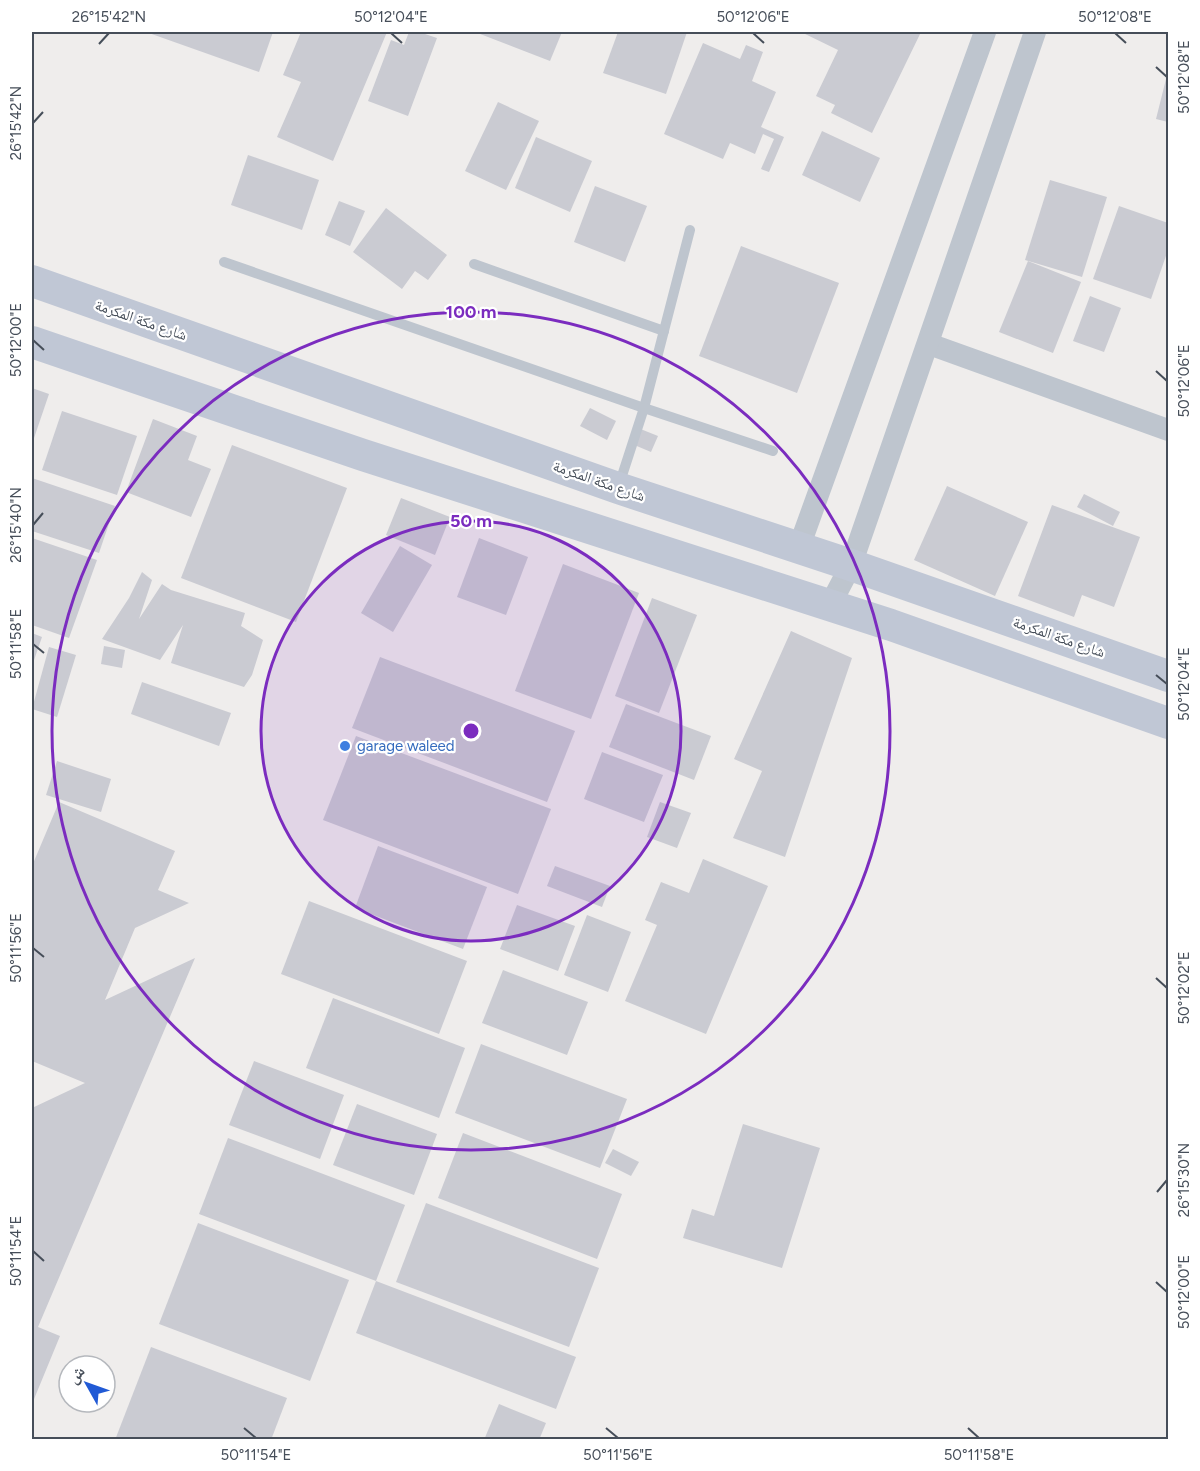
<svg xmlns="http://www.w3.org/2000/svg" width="1200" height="1471" font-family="Figtree,'Noto Naskh Arabic',sans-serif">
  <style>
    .building { fill: #cacbd2 }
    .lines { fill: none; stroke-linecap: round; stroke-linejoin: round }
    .lane { stroke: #bec5ce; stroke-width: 10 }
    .street { stroke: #bec5ce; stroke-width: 22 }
    .secondary { stroke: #c0c7d5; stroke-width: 32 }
    .ticks { fill: none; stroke: #464e59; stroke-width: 2 }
    .ring { fill: none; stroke: #7b2cbf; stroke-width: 3 }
    .shop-dot { fill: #3f7fe0; stroke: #fff; stroke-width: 2 }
    .labels { text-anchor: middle; stroke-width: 4.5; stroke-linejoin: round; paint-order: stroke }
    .street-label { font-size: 15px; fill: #464e59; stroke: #fff }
    .shop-label { font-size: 15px; fill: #366cbe; stroke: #fff; text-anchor: start }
    .centre { fill: #7b2cbf; stroke: #fff; stroke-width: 3 }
    .ring-label { font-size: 18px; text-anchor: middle; font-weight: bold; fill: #7b2cbf; stroke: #fff; stroke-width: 4.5; stroke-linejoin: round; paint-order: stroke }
    .neatline { fill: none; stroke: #464e59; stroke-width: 2 }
    .ticks-label { font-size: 15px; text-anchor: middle; fill: #464e59 }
  </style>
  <rect width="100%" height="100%" fill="#efedec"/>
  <g class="building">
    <polygon points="146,32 273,32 259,72"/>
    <polygon points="301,32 387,32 333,161 277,137 301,82 283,75"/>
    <polygon points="409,32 419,32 437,38 408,116 368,101 391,40 404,45"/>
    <polygon points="475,32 562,32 550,61"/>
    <polygon points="618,32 687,32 666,94 603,73"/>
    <polygon points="801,32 921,32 872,133 831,113 835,105 816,96 838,50"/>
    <polygon points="703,43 740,59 746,45 763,52 752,81 776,92 761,127 784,137 769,172 761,169 774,139 763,134 755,154 730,143 723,159 664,134"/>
    <polygon points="1168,71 1168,122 1156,119"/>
    <polygon points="498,102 539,121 506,190 465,171"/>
    <polygon points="822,131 880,158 860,202 802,175"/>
    <polygon points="536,137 592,161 570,212 515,188"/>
    <polygon points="248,155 319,180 302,230 231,205"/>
    <polygon points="1050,180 1107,197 1082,277 1025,260"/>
    <polygon points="595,186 647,206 625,262 574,242"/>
    <polygon points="339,201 365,211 350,246 325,235"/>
    <polygon points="1119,206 1168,223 1168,250 1151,299 1093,279"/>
    <polygon points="386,208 447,255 428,280 415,271 402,289 353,252"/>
    <polygon points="741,246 839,283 797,393 699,356"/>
    <polygon points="1028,261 1081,282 1053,353 999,332"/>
    <polygon points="1090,296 1121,308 1104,352 1073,341"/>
    <polygon points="32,388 49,394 32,444"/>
    <polygon points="590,408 616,421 607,440 580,426"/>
    <polygon points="62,411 137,436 117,495 42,470"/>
    <polygon points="153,419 197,436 188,460 211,469 191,517 126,492"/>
    <polygon points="638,428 658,436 651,452 632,444"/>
    <polygon points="232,445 347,488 296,622 181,578"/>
    <polygon points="32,478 115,506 99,553 32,531"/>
    <polygon points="947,486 1028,522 995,596 914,560"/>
    <polygon points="1084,494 1120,512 1113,526 1077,507"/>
    <polygon points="401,498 450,517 435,555 386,535"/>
    <polygon points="1052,505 1140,537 1114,607 1082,595 1074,617 1018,596"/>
    <polygon points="32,538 97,560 69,638 32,625"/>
    <polygon points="479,538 528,557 506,615 457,597"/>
    <polygon points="400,546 432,565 393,632 361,613"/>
    <polygon points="563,564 639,593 591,719 515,691"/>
    <polygon points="142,572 152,580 139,619 162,584 171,590 245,613 241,626 263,640 252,675 244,687 171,663 183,625 160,660 102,639 129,598"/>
    <polygon points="652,598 697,615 659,713 615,696"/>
    <polygon points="791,631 852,658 785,857 733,838 762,771 734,759"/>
    <polygon points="32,633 42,637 32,666"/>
    <polygon points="104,646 125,650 122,668 101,664"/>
    <polygon points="49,647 76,655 57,717 32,709"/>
    <polygon points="380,657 575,731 547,802 352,728"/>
    <polygon points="142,682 231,713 219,746 131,714"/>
    <polygon points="626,704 711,736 694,780 609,747"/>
    <polygon points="356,736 551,809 518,894 323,820"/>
    <polygon points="602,752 663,775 644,822 584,799"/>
    <polygon points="57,761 111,779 101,812 46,795"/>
    <polygon points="59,802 175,851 158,890 189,903 135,928 105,1000 195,958 38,1327 60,1336 32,1404 32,1108 85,1083 32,1061 32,866"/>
    <polygon points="660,802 691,813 677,848 647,837"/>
    <polygon points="378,846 487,887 463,949 355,908"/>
    <polygon points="703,859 768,886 706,1034 625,1001 657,925 645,920 661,882 689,893"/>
    <polygon points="555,866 610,886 602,907 547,886"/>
    <polygon points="309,901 467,961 439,1034 281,974"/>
    <polygon points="517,905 575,926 558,971 500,949"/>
    <polygon points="587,915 631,932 608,992 564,975"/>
    <polygon points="503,970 588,1002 567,1055 482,1023"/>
    <polygon points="333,998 465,1048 439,1118 306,1068"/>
    <polygon points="481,1044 627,1099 600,1168 455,1113"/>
    <polygon points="254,1061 344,1095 320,1159 229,1125"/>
    <polygon points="357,1104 437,1134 414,1195 333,1165"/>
    <polygon points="743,1124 820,1148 782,1268 683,1238 692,1209 714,1216"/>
    <polygon points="463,1133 622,1194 597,1259 438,1198"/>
    <polygon points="228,1138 405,1205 376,1281 199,1214"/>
    <polygon points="613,1149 639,1162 631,1176 605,1163"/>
    <polygon points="426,1203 599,1268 569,1347 396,1282"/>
    <polygon points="198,1223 349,1280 310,1381 159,1324"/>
    <polygon points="376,1281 576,1357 556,1409 356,1333"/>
    <polygon points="151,1347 287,1398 271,1440 115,1440"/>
    <polygon points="499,1404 546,1423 539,1440 484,1440"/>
  </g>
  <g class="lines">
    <g class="lane">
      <polyline points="224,262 644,408 690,230"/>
      <polyline points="474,264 664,331"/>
      <polyline points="619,485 644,408 773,451"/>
    </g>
    <g class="street">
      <polyline points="929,344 1168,430"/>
      <polyline points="798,550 985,32"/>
      <polyline points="830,605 851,565 1035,32"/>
    </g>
    <g class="secondary">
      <polyline points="32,281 618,488 851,565 1168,676"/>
      <polyline points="32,342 363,455 891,625 1168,723"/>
    </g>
  </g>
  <path class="ticks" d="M391,33L402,43M753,33L764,43M1115,33L1126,43M99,44L109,33M1156,67L1167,77M33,123L43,112M33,340L44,350M1156,371L1167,381M33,525L43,513M33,644L44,653M1156,675L1167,684M33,948L44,957M1156,978L1167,988M1157,1192L1167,1180M33,1251L44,1261M1156,1282L1167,1292M244,1428L256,1438M606,1428L618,1438M968,1428L979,1438"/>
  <circle cx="471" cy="731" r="210" fill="#7b2cbf" fill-opacity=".12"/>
  <g class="ring">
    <circle cx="471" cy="731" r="210"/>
    <circle cx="471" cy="731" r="419"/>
  </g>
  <circle class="shop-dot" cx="345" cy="746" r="6"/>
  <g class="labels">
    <g class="street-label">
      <text transform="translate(141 320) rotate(19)" y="5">شارع مكة المكرمة</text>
      <text transform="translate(599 481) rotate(19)" y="5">شارع مكة المكرمة</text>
      <text transform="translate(1059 637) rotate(19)" y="5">شارع مكة المكرمة</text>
    </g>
    <g class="shop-label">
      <text x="357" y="751">garage waleed</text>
    </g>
  </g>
  <circle cx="471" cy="731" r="9" class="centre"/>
  <g class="ring-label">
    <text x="471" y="318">100 m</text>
    <text x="471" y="527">50 m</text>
  </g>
  <rect width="1200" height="1471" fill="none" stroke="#ffffff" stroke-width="66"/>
  <g transform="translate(87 1384) rotate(310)"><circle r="28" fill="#ffffff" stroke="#b5b8bd" stroke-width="1.5"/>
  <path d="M0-4.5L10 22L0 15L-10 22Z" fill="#215ad5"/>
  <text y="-9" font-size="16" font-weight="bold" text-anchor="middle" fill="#464e59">ش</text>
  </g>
  <rect x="33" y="33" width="1134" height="1405" class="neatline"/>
  <g class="ticks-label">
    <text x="109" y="22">26°15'42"N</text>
    <text x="391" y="22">50°12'04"E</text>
    <text x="753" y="22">50°12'06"E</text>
    <text x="1115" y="22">50°12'08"E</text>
    <text transform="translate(1184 77) rotate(-90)" y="5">50°12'08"E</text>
    <text transform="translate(16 123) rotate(-90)" y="5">26°15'42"N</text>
    <text transform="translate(16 340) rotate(-90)" y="5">50°12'00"E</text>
    <text transform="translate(1184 381) rotate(-90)" y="5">50°12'06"E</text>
    <text transform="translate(16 525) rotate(-90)" y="5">26°15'40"N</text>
    <text transform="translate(16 644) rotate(-90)" y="5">50°11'58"E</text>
    <text transform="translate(1184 684) rotate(-90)" y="5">50°12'04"E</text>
    <text transform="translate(16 948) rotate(-90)" y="5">50°11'56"E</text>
    <text transform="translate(1184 988) rotate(-90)" y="5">50°12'02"E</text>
    <text transform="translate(1184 1180) rotate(-90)" y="5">26°15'30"N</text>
    <text transform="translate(16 1251) rotate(-90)" y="5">50°11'54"E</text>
    <text transform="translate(1184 1292) rotate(-90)" y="5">50°12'00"E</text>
    <text x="256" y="1460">50°11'54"E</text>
    <text x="618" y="1460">50°11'56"E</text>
    <text x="979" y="1460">50°11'58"E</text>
  </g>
</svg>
